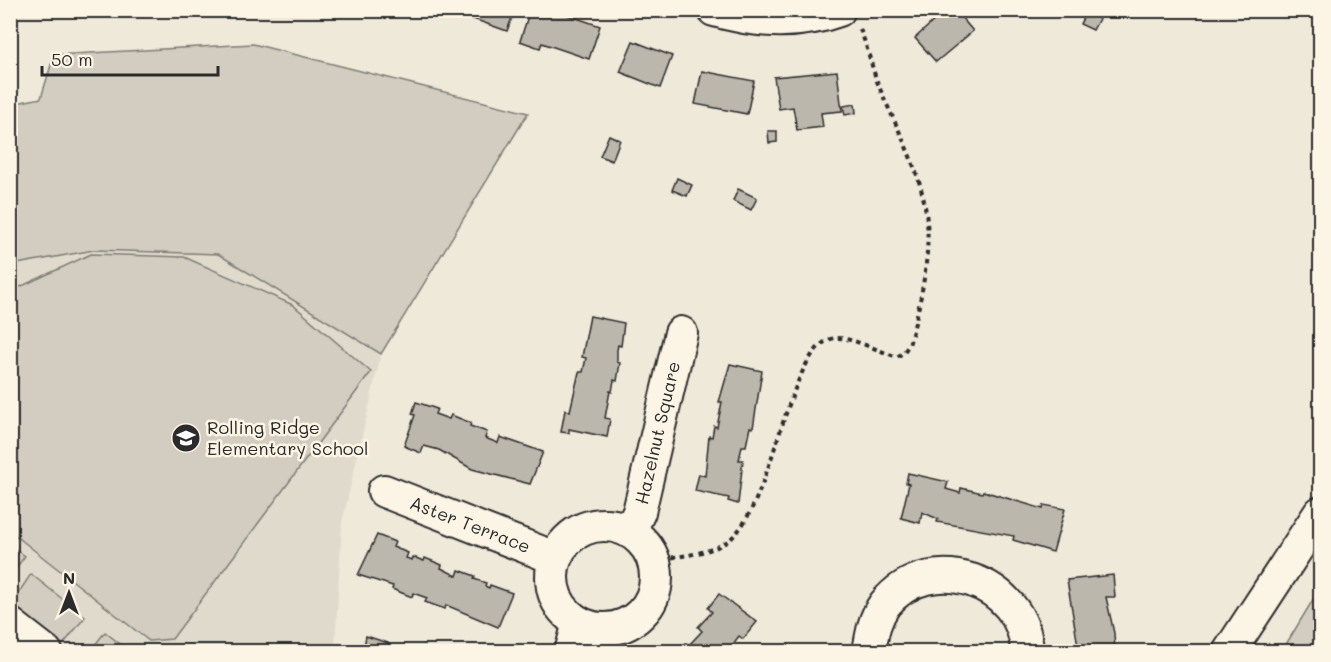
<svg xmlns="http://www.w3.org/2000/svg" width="1331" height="662" font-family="Mali,sans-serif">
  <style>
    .built { fill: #e0dacc }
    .green { fill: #d2cdc0; stroke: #7e7c76; stroke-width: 1.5 }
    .building { fill: #bcb7ac; stroke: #2b2b2b; stroke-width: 1.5 }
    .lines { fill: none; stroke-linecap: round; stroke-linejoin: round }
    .minor-casing { stroke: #2b2b2b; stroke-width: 36 }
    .path { stroke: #2b2b2b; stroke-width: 4; stroke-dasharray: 4.5 4.5; stroke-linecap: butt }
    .minor { stroke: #fcf5e5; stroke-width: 32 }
    .labels { text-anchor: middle; stroke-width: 5; stroke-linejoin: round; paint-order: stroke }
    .poi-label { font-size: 18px; fill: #2b2b2b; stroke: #fcf5e5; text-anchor: start }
    .street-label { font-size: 18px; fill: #2b2b2b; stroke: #fcf5e5 }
  </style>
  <rect width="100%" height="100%" fill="#efe9da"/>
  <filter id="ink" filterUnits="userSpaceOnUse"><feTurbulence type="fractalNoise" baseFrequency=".0167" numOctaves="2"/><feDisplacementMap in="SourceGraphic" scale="12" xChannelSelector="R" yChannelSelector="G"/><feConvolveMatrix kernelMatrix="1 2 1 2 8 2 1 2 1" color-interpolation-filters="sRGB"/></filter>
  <g filter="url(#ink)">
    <polygon class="built" points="94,250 218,254 381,354 342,523 335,646 333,651 11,652 11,265"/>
    <g class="green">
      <polygon points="253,44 528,113 381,354 218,254 94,250 11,265 11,104 41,98 54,55"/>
      <polygon points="91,254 184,257 293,305 371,372 172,639 149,641 11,532 11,291"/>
      <polygon points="10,545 25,556 11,575 10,575"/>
      <polygon points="31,574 85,617 62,646 11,604"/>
      <polygon points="1320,588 1320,651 1282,651"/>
      <polygon points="105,632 129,651 90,651"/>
    </g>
    <g class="building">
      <polygon points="463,10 515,10 507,31 462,15"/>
      <polygon points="530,10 553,10 600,26 589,59 542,43 540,48 520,41"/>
      <polygon points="946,10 955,10 973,31 936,62 915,38"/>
      <polygon points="1087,10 1101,15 1093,30 1080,24"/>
      <polygon points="633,41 672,56 660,88 620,72"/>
      <polygon points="702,71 754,81 747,114 695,104"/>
      <polygon points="837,71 842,111 821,113 823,127 797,130 793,107 779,109 774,77"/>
      <polygon points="855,104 856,113 845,115 843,106"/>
      <polygon points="768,131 777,131 777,142 769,143"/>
      <polygon points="609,135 620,140 612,161 600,156"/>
      <polygon points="677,178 692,185 687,196 672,190"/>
      <polygon points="738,189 757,198 751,210 733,201"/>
      <polygon points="590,316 624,323 621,346 618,345 617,350 617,362 620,363 617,381 614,380 612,392 610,391 605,418 610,419 607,437 569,429 569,433 561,432 565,410 570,411 579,372 583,372 586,358 582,357"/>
      <polygon points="730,364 762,371 753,428 750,427 746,446 742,446 739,460 743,460 738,504 728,501 729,498 695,491 699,474 705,476 709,436 712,437 714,426 717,427 722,402 719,402"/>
      <polygon points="416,402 437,409 435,414 449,419 451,415 471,423 470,426 487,432 485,438 498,443 500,437 543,452 530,484 472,469 439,450 424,446 421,453 404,446 415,415 412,414"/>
      <polygon points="908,473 948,482 946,489 960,493 961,488 982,493 983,491 1043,509 1044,505 1065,509 1053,552 1013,540 1014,536 937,522 938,519 922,512 920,523 901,518 909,484 906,483"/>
      <polygon points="377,535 395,542 393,547 408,553 406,558 412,560 413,557 424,561 425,558 442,565 441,568 457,576 459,570 475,576 474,579 486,583 485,586 489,588 490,585 512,593 498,627 446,605 445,609 425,602 427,598 413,593 412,597 392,589 393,586 358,575"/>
      <polygon points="1113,575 1115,597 1106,597 1114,633 1115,652 1079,652 1067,580"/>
      <polygon points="719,594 757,622 743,639 739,636 727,652 679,652 686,643 689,645 702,631 698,627 712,612 708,608"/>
      <polygon points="366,636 388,643 387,646 403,652 363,652"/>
    </g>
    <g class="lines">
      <g class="minor-casing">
        <g id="minor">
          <path d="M714,10C755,22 798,25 839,10"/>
          <polyline points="384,491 555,558"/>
          <circle cx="604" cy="577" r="52"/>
          <polyline points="630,531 639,512 681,333"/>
          <polyline points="10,624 46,652"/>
          <polyline points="571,652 579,623"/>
          <path d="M869,652C872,634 874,619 885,604C930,548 1025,581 1027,652"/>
          <polyline points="1229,652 1320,513"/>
        </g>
      </g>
      <path class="path" d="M654,560C678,556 707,555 728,541C775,506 787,342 836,338C851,337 881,352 897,357L904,352L909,345C920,307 932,252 926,213C920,168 895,125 878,84C871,65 867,45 859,27"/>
      <use href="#minor" class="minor"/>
    </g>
  </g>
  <defs>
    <g id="school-disc" transform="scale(1.5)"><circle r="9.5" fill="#2b2b2b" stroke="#fcf5e5"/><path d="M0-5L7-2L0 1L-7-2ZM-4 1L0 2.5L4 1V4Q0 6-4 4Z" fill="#fff"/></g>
  </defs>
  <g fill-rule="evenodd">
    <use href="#school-disc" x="186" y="438"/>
  </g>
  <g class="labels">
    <g class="poi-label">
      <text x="207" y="434">Rolling Ridge<tspan x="207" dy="21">Elementary School</tspan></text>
    </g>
    <g class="street-label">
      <text transform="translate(658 433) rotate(-77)" y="6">Hazelnut Square</text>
      <text transform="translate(470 525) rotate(21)" y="6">Aster Terrace</text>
    </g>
  </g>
  <rect width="1331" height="662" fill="none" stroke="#fcf5e5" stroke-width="36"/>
  <rect x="18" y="18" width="1295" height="626" fill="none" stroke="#2b2b2b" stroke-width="2" filter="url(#ink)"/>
  <g transform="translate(69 593)" stroke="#fcf5e5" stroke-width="4.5" paint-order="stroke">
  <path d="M0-4.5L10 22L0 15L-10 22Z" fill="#2b2b2b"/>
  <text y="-9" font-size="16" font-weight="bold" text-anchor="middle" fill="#2b2b2b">N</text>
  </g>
  <path d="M42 66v9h176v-9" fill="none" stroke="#2b2b2b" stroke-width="3"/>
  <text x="51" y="66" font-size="18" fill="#2b2b2b" stroke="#fcf5e5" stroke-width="4.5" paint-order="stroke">50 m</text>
</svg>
